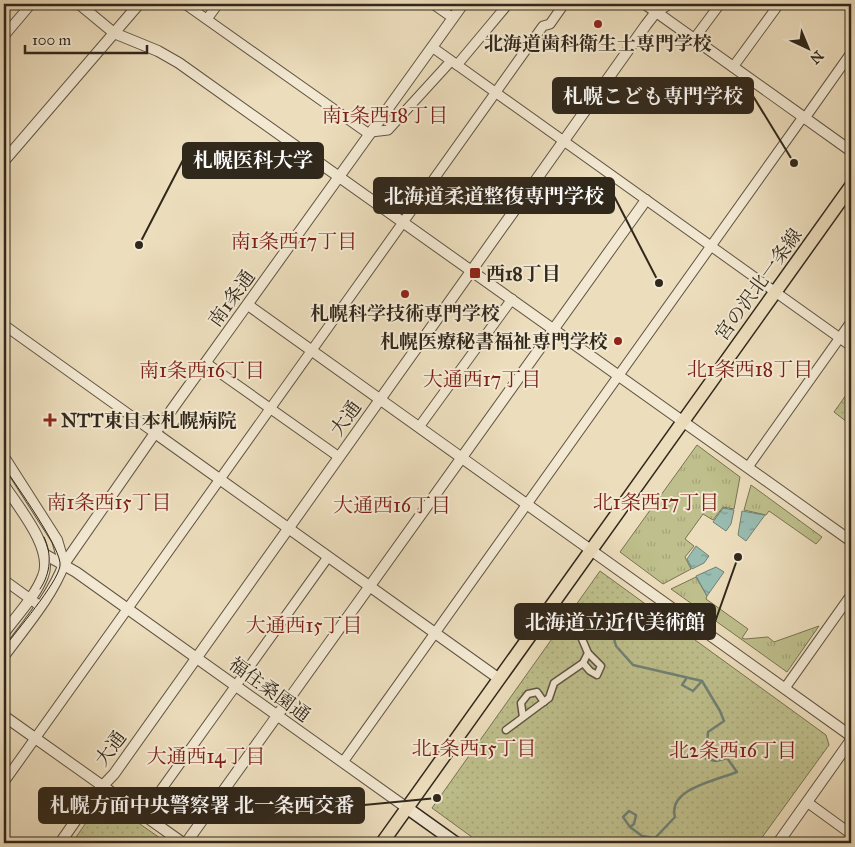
<svg xmlns="http://www.w3.org/2000/svg" width="855" height="847" font-family="'IM FELL Great Primer','Noto Serif JP',serif">
  <style>
    .grass { fill: url(#grass-tufts); stroke: #787454 }
    .park { fill: url(#park-dots); stroke: #787454 }
    .water { fill: url(#water-ripples); stroke: #6f8175 }
    .lines { fill: none; stroke-linecap: round; stroke-linejoin: round }
    .stream { stroke: #6f8175; stroke-width: 2.5 }
    .pedestrian-casing { stroke: #605544; stroke-width: 9 }
    .minor-casing { stroke: #605544; stroke-width: 11 }
    .tertiary-casing { stroke: #605544; stroke-width: 12 }
    .secondary-casing { stroke: #31281c; stroke-width: 14 }
    .primary-casing { stroke: #31281c; stroke-width: 15 }
    .pedestrian { stroke: #f3e9d3; stroke-width: 6 }
    .minor { stroke: #f3e9d3; stroke-width: 9 }
    .tertiary { stroke: #f3e9d3; stroke-width: 10 }
    .secondary { stroke: #f3e9d3; stroke-width: 11 }
    .primary { stroke: #ecddbc; stroke-width: 12 }
    .tram { stroke: #31281c; stroke-width: 1 }
    .poi-dot { fill: #8f2418; stroke: #f3e9d3; stroke-width: 2 }
    .labels { text-anchor: middle; stroke-width: 4; stroke-linejoin: round; paint-order: stroke }
    .poi-label { font-size: 19px; font-weight: bold; fill: #31281c; stroke: #f3e9d3 }
    .street-label { font-size: 19px; fill: #31281c; stroke: #f3e9d3 }
    .neighbourhood-label { font-size: 20px; fill: #7a1f14; stroke: #f3e9d3 }
    .leader { fill: none; stroke: #31281c; stroke-width: 2 }
    .callout-dot { fill: #31281c; stroke: #f3e9d3; stroke-width: 2 }
    .callout { fill: #31281c; stroke: #31281c; stroke-width: 2 }
    .callout-label { font-size: 20px; text-anchor: middle; font-weight: bold; fill: #fff }
  </style>
  <defs>
    <pattern id="grass-tufts" width="24" height="20" patternUnits="userSpaceOnUse" patternTransform="scale(1.25)"><rect width="24" height="20" fill="#bebf8c"/><path d="M3 7l-1-3M5 7V3M7 7l1-3M15 17l-1-3M17 17v-4M19 17l1-3" fill="none" stroke="#a4a478"/></pattern>
    <pattern id="park-dots" width="8" height="8" patternUnits="userSpaceOnUse" patternTransform="scale(1.25)"><rect width="8" height="8" fill="#bebf8c"/><path d="M2 2h.1M6 6h.1" fill="none" stroke="#a4a478" stroke-width="1.8" stroke-linecap="round"/></pattern>
    <pattern id="water-ripples" width="26" height="14" patternUnits="userSpaceOnUse" patternTransform="scale(1.25)"><rect width="26" height="14" fill="#99bcb1"/><path d="M2 4q2-2 4 0t4 0M15 11q2-2 4 0t4 0" fill="none" stroke="#7d998f"/></pattern>
  </defs>
  <rect width="100%" height="100%" fill="#ecddbc"/>
  <filter id="stains"><feTurbulence type="fractalNoise" baseFrequency=".004" numOctaves="4"/><feColorMatrix values="0 0 0 0 .2 0 0 0 0 .09 0 0 0 0 .02 0 0 0 .5 -.17"/></filter>
  <radialGradient id="worn" r=".72"><stop offset=".6" stop-color="#630" stop-opacity="0"/><stop offset="1" stop-color="#630" stop-opacity=".3"/></radialGradient>
  <g class="grass">
    <polygon points="697,445 740,477 734,509 723,507 713,520 703,514 685,539 694,546 685,557 691,569 663,584 620,552"/>
    <polygon points="751,485 822,537 816,544 769,511 766,515 744,510"/>
    <polygon points="696,577 707,596 706,599 748,629 742,638 745,639 768,637 774,642 819,626 787,672 671,589"/>
  </g>
  <g class="park">
    <polygon points="851,388 851,425 834,412"/>
    <polygon points="600,571 826,735 829,745 758,843 480,843 432,808"/>
    <polygon points="103,798 167,843 72,843"/>
  </g>
  <g class="water">
    <polygon points="723,508 734,510 731,524 726,531 713,522"/>
    <polygon points="742,511 765,515 746,541 738,535"/>
    <polygon points="696,546 709,556 704,563 692,569 687,559"/>
    <polygon points="716,567 724,572 707,596 696,576"/>
  </g>
  <g class="lines">
    <g class="stream">
      <path d="M590,624L613,635L616,646L633,665L702,681L720,711L724,721L708,732L706,759L716,761L727,758L737,772C717,780 667,789 675,817L655,838L642,836L630,827L634,824L636,815L629,811L623,817L630,827"/>
      <polyline points="686,679 682,685 693,691 702,681"/>
    </g>
    <g class="pedestrian-casing">
      <g id="pedestrian">
        <polyline points="583,663 590,671 597,675 601,666 588,653"/>
        <polyline points="523,717 521,703 528,694 537,692 544,702"/>
        <polyline points="506,730 549,698 554,683 583,663 588,653 573,618 560,609"/>
      </g>
    </g>
    <g class="minor-casing">
      <g id="minor">
        <polyline points="185,4 369,134"/>
        <polyline points="433,4 453,18"/>
        <polyline points="207,19 218,4"/>
        <polyline points="4,36 31,4"/>
        <polyline points="694,39 720,4"/>
        <polyline points="432,47 851,346"/>
        <polyline points="457,65 508,4"/>
        <polyline points="733,67 779,4"/>
        <polyline points="805,118 851,53"/>
        <polyline points="371,132 388,130 451,61"/>
        <polyline points="4,325 155,433"/>
        <polyline points="206,363 339,457"/>
        <polyline points="419,427 512,299"/>
        <polyline points="748,467 851,322"/>
        <polyline points="4,580 40,606"/>
        <polyline points="785,688 851,595"/>
        <polyline points="343,762 803,117"/>
        <polyline points="4,782 543,26 550,24 564,4"/>
        <polyline points="807,802 851,834"/>
        <polyline points="143,815 328,557"/>
      </g>
    </g>
    <g class="tertiary-casing">
      <g id="tertiary">
        <polyline points="79,4 114,33 158,51 179,63 851,541"/>
        <polyline points="645,4 851,151"/>
        <polyline points="656,12 669,4"/>
        <polyline points="4,161 139,4"/>
        <polyline points="248,305 851,736"/>
        <polyline points="155,433 498,678"/>
        <polyline points="4,457 57,540 64,564"/>
        <path d="M4,485C19,508 54,549 43,576C35,597 17,615 4,633"/>
        <polyline points="46,555 76,572 407,808"/>
        <path d="M4,656C25,627 51,598 64,564L155,433L463,4"/>
        <polyline points="4,716 183,843"/>
        <polyline points="60,843 92,797 114,774 646,25 656,12 658,4"/>
        <polyline points="186,843 646,200"/>
        <polyline points="778,843 851,740"/>
      </g>
    </g>
    <g class="secondary-casing">
      <polyline id="secondary" points="407,808 456,843"/>
    </g>
    <g class="primary-casing">
      <polyline id="primary" points="382,843 851,186"/>
    </g>
    <use href="#pedestrian" class="pedestrian"/>
    <use href="#minor" class="minor"/>
    <use href="#tertiary" class="tertiary"/>
    <use href="#secondary" class="secondary"/>
    <use href="#primary" class="primary"/>
    <g class="tram">
      <path d="M4,467C15,484 63,550 60,566C57,584 16,631 4,648"/>
      <path d="M40,589C51,573 52,554 44,537"/>
    </g>
  </g>
  <g class="poi-dot">
    <circle cx="598" cy="24" r="5"/>
    <rect x="469" y="267" width="12" height="12" rx="2.5"/>
    <circle cx="405" cy="294" r="5"/>
    <circle cx="618" cy="341" r="5"/>
    <path d="M47.5 412.5h5v5h5v5h-5v5h-5v-5h-5v-5h5z"/>
  </g>
  <g class="labels">
    <g class="poi-label">
      <text x="598" y="50">北海道歯科衛生士専門学校</text>
      <text x="486" y="280" text-anchor="start">西18丁目</text>
      <text x="405" y="320">札幌科学技術専門学校</text>
      <text x="608" y="348" text-anchor="end">札幌医療秘書福祉専門学校</text>
      <text x="61" y="427" text-anchor="start">NTT東日本札幌病院</text>
    </g>
    <g class="street-label">
      <text transform="translate(758 284) rotate(-54)" y="7">宮の沢北一条線</text>
      <text transform="translate(231 298) rotate(-54)" y="7">南1条通</text>
      <text transform="translate(345 418) rotate(-54)" y="7">大通</text>
      <text transform="translate(270 689) rotate(36)" y="7">福住桑園通</text>
      <text transform="translate(110 748) rotate(-53)" y="7">大通</text>
    </g>
    <g class="neighbourhood-label">
      <text x="385" y="122">南1条西18丁目</text>
      <text x="294" y="248">南1条西17丁目</text>
      <text x="750" y="376">北1条西18丁目</text>
      <text x="202" y="377">南1条西16丁目</text>
      <text x="482" y="386">大通西17丁目</text>
      <text x="109" y="509">南1条西15丁目</text>
      <text x="656" y="509">北1条西17丁目</text>
      <text x="392" y="512">大通西16丁目</text>
      <text x="304" y="632">大通西15丁目</text>
      <text x="474" y="755">北1条西15丁目</text>
      <text x="733" y="757">北2条西16丁目</text>
      <text x="206" y="763">大通西14丁目</text>
    </g>
  </g>
  <path class="leader" d="M794 163L753 96M139 245L183 160M659 283L614 196M738 557L715 622M437 798L364 805"/>
  <g class="callout-dot">
    <circle cx="794" cy="163" r="5"/>
    <circle cx="139" cy="245" r="5"/>
    <circle cx="659" cy="283" r="5"/>
    <circle cx="738" cy="557" r="5"/>
    <circle cx="437" cy="798" r="5"/>
  </g>
  <g class="callout">
    <rect x="553" y="78" width="200" height="35" rx="5"/>
    <rect x="183" y="143" width="140" height="35" rx="5"/>
    <rect x="374" y="178" width="240" height="35" rx="5"/>
    <rect x="515" y="604" width="200" height="35" rx="5"/>
    <rect x="39" y="788" width="325" height="35" rx="5"/>
  </g>
  <g class="callout-label">
    <text x="653" y="103">札幌こども専門学校</text>
    <text x="253" y="167">札幌医科大学</text>
    <text x="494" y="203">北海道柔道整復専門学校</text>
    <text x="615" y="629">北海道立近代美術館</text>
    <text x="202" y="812">札幌方面中央警察署 北一条西交番</text>
  </g>
  <rect width="855" height="847" fill="none" stroke="#ecddbc" stroke-width="20"/>
  <rect x="5" y="5" width="845" height="837" fill="none" stroke="#31281c" stroke-width="2.5"/>
  <rect x="10" y="10" width="835" height="827" fill="none" stroke="#31281c"/>
  <g transform="translate(808 48) rotate(136)" stroke="#f3e9d3" stroke-width="4" paint-order="stroke">
  <path d="M0-4L9 19L0 12L-9 19Z" fill="#31281c"/>
  <text y="-8" font-size="14" font-weight="bold" text-anchor="middle" fill="#31281c">N</text>
  </g>
  <path d="M25 45v8h122v-8" fill="none" stroke="#31281c" stroke-width="2.5"/>
  <text x="32" y="45" font-size="15" fill="#31281c" stroke="#f3e9d3" stroke-width="4" paint-order="stroke">100 m</text>
  <rect width="100%" height="100%" filter="url(#stains)"/>
  <rect width="100%" height="100%" fill="url(#worn)"/>
</svg>
